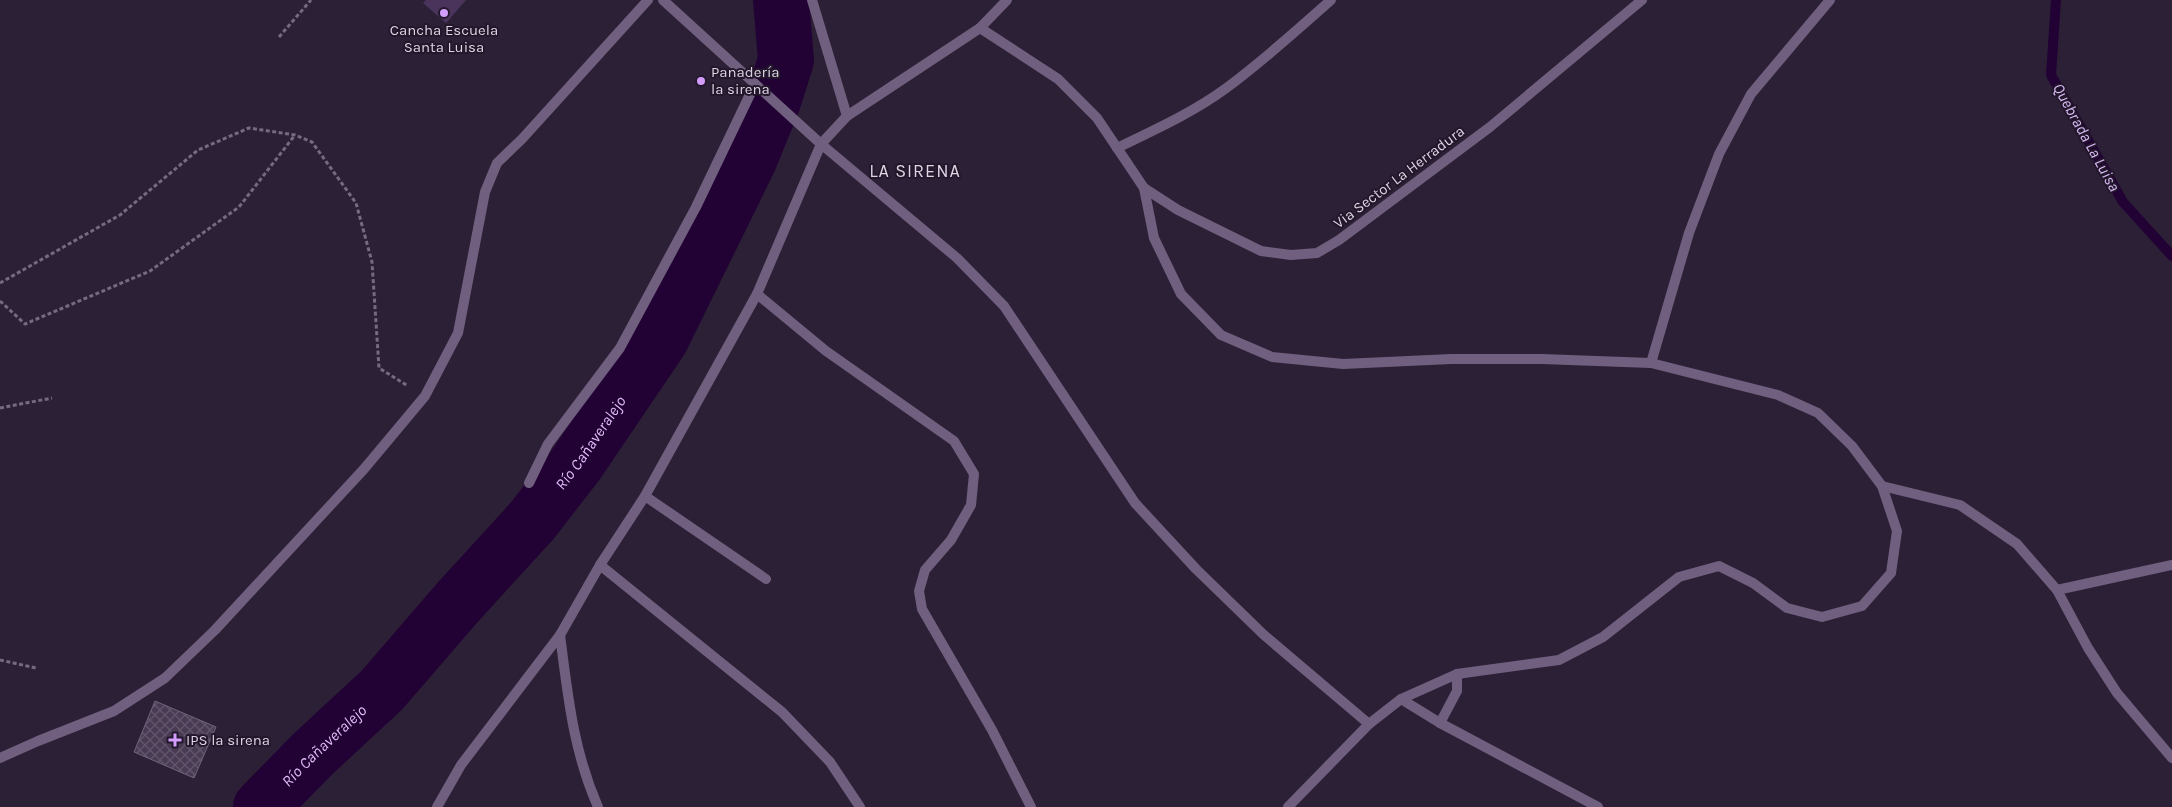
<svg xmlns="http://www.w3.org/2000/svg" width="2172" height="807" font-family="Karla,sans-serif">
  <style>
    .garden { fill: #4a345c }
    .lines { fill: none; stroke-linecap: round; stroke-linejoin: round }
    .stream { stroke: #220234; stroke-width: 10 }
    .river { stroke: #220234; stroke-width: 56 }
    .building { fill: url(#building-cross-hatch); stroke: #70637c }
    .path { stroke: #756b7e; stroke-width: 3; stroke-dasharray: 4 2.5; stroke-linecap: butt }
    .service { stroke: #705f7e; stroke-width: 10 }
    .minor { stroke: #705f7e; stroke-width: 10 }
    .tertiary { stroke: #705f7e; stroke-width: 10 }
    .poi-dot { fill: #d29dfd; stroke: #23172c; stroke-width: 2 }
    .labels { text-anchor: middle; stroke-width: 4; stroke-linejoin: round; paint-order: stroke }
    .poi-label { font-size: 15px; fill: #dcd4e3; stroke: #23172c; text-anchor: start }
    .street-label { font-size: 15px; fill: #dcd4e3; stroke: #23172c }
    .water-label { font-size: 16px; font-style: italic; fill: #dabbf6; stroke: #23172c }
    .quarter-label { font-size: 18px; letter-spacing: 1px; fill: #dcd4e3; stroke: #23172c }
  </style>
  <defs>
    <pattern id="building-cross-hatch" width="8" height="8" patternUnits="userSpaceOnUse" patternTransform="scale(1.25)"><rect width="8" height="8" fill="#483b53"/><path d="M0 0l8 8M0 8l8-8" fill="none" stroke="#62566c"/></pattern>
  </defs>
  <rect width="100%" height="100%" fill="#2c2036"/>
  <polygon class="garden" points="426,0 466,0 446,23 423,3"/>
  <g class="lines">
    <polyline class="stream" points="2056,0 2051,75 2123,202 2172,256"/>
    <path class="river" id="s1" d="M261,807L313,754L382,690L458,602L532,521L577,463L661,339L749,160L773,101L786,60L781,0"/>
  </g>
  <polygon class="building" points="155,701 216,727 194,778 134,752"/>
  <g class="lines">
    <g class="path">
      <polyline points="279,37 311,0"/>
      <polyline points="0,283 120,215 198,150 249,128 295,135 312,142 356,203 372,262 379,368 408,386"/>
      <polyline points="0,301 25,324 150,271 239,207 295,135"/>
      <polyline points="0,408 52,398"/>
      <polyline points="0,660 36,668"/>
    </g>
    <polyline class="service" points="1440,723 1457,691 1457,674"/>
    <g class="minor">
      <polyline points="812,0 847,116"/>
      <polyline points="980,28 1007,0"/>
      <polyline points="821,144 957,258 1004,306 1135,503 1196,569 1264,635 1369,724"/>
      <path d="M1117,148C1154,130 1192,113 1225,89C1262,62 1297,30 1331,0"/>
      <polyline points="1144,188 1178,210 1261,251 1291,255 1317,253 1339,240 1490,127 1642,0"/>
      <polyline points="1651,363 1689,233 1719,154 1751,94 1830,0"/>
      <polyline points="529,483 548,444 620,348 696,207 755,84"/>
      <polyline points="1882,486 1960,505 2017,544 2057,590 2088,648 2117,693 2172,758"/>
      <polyline points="645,496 766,579"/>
      <polyline points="600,565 782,712 830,762 860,807"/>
      <polyline points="2057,590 2172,565"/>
      <path d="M560,635C568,696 573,750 598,807"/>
      <polyline points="1401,699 1440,723 1598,807"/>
      <polyline points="0,758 38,741 114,711 165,678 215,630 364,469 425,396 458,333 485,192 497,163 522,139 648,0"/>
      <polyline points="437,807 461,765 560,635 600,565 645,496 757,294"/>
    </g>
    <g class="tertiary">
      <polyline points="663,0 821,144"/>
      <polyline points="1031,807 992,730 922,609 919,591 925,570 951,540 971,505 974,474 954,441 826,351 757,294 821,144 847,116 980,28 1058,79 1097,118 1144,188 1154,238 1181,294 1221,335 1272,357 1343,364 1451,359 1542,359 1651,363 1778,395 1818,413 1852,446 1882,486 1897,531 1891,573 1862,606 1822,617 1787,608 1753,583 1719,566 1679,577 1603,637 1559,660 1457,674 1401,699 1369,724 1288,807"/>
    </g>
  </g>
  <g class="poi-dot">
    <circle cx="444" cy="13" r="5"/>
    <circle cx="701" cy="81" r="5"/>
    <path d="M172.5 732.5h5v5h5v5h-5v5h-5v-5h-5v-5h5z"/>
  </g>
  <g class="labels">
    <g class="poi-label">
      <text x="444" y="35" text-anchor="middle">Cancha Escuela<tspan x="444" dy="17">Santa Luisa</tspan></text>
      <text x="711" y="77">Panadería<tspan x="711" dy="17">la sirena</tspan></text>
      <text x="186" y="745">IPS la sirena</text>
    </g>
    <g class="street-label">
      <text transform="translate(1399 177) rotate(-37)" y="5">Via Sector La Herradura</text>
    </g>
    <g class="water-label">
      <text transform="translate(2087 137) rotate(61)" y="6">Quebrada La Luisa</text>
      <text dy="6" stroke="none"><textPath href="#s1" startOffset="492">Río Cañaveralejo</textPath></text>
      <text dy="6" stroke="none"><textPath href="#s1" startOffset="88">Río Cañaveralejo</textPath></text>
    </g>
    <g class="quarter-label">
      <text x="915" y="177">LA SIRENA</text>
    </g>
  </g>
</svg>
